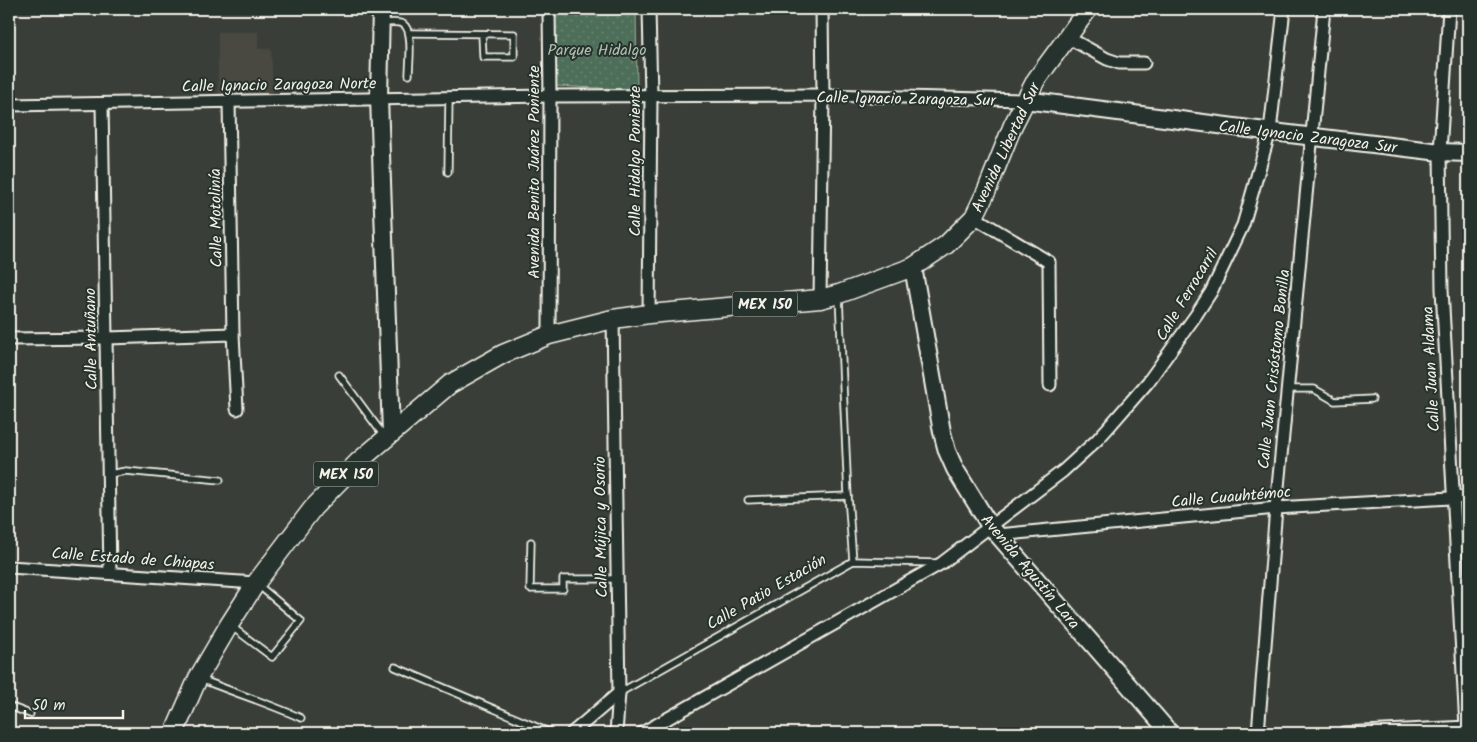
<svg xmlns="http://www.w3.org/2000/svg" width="1477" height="742" font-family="Kalam,sans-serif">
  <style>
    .built { fill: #494a43 }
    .green { fill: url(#green-dots); stroke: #a0b0a0 }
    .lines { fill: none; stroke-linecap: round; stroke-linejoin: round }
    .lane-casing { stroke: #f4f1e8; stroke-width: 9 }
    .street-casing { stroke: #f4f1e8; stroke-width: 15 }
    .secondary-casing { stroke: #f4f1e8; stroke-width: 20 }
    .primary-casing { stroke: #f4f1e8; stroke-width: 21 }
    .lane { stroke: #26332d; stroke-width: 5.5 }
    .street { stroke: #26332d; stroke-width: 11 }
    .secondary { stroke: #26332d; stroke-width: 16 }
    .primary { stroke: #26332d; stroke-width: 18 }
    .labels { text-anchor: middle; stroke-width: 4; stroke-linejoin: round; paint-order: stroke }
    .shield { fill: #26332d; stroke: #b6b8b0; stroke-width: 1 }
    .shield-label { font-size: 15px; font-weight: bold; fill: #f4f1e8 }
    .park-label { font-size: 16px; fill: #b1bdaf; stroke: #26332d }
    .street-label { font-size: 16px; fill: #f4f1e8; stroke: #26332d }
  </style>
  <defs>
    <pattern id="green-dots" width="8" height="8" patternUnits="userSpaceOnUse" patternTransform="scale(1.25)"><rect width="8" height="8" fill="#4d6e59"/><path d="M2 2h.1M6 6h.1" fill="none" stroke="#678371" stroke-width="1.8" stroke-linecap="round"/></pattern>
  </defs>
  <rect width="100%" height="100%" fill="#393f38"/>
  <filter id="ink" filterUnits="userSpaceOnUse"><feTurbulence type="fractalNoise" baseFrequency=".02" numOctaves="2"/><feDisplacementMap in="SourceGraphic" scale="10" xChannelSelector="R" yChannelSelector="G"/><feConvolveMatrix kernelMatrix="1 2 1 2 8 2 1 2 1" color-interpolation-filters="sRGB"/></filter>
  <g filter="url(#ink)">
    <g class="built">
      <polygon points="58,9 115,9 115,15 58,14"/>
      <polygon points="218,32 258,32 258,49 271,49 273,94 218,94"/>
    </g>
    <polygon class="green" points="554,9 636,9 637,90 556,86"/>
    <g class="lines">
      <g class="lane-casing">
        <g id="lane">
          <path d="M383,23C389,23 397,21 403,24C414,30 409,64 409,75"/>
          <polyline points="410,33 514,34 514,57 483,57 482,34"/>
          <polyline points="448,172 449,97"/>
          <polyline points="839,296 848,496 853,561"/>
          <polyline points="339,375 384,436"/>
          <polyline points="1288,389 1314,389 1335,401 1372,399"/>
          <polyline points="109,474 126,471 220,480"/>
          <polyline points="748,500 848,496"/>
          <polyline points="531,542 530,589 563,589 563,579 617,579"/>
          <polyline points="231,626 272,657 301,621 257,584"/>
          <polyline points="395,667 551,733"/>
          <path d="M201,679C234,693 268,703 301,718"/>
          <polyline points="619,693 853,561 937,563"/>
          <polyline points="9,706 30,714"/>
        </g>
      </g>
      <g class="street-casing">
        <g id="street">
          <polyline points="649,9 651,96 649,314"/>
          <polyline points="1449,9 1440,152 1442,289 1466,727"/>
          <polyline points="1067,37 1107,59 1119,63 1144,63"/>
          <polyline points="229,101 233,334 237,409"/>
          <polyline points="102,104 110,573"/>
          <polyline points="9,105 550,96 823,95 1025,100"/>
          <polyline points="974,217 1049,262 1050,385"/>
          <polyline points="820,299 823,95 822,9"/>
          <polyline points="613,319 619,693 616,733"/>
          <polyline points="549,335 550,96 549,9"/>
          <polyline points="9,339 107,338 233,334"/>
          <polyline points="998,535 1276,508 1468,497"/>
          <polyline points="9,567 256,583"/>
          <polyline points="572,733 619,693"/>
          <polyline points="642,733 942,563 1063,471 1097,440 1107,429 1148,382 1196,315 1211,292 1243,225 1270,131 1284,9"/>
          <polyline points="1258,733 1276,508 1324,9"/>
          <polyline points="1343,733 1468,727"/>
        </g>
      </g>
      <g class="secondary-casing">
        <g id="secondary">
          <polyline points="381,9 379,98 391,433"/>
          <polyline points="1025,100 1273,132 1440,152 1468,153"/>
          <polyline points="913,267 942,432 947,451 955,469 990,526 1170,733"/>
        </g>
      </g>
      <g class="primary-casing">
        <polyline id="primary" points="174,733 198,678 229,625 256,583 313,508 358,462 450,384 503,354 549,335 613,319 649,314 820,299 839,294 913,267 946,245 974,217 987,190 1013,125 1036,80 1088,9"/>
      </g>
      <use href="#lane" class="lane"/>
      <use href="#street" class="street"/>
      <use href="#secondary" class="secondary"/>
      <use href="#primary" class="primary"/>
    </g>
  </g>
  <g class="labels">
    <g class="shield">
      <rect x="732.5" y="291.5" width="65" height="25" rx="4"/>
      <rect x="313.5" y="461.5" width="65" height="25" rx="4"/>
    </g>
    <g class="shield-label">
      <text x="765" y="309">MEX 150</text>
      <text x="346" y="479">MEX 150</text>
    </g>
    <g class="park-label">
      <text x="597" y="55">Parque Hidalgo</text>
    </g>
    <g class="street-label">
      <text transform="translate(279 84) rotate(-1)" y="6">Calle Ignacio Zaragoza Norte</text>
      <text transform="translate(906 98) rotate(1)" y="6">Calle Ignacio Zaragoza Sur</text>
      <text transform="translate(1308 136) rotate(7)" y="6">Calle Ignacio Zaragoza Sur</text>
      <text transform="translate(1005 147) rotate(-65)" y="6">Avenida Libertad Sur</text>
      <text transform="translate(634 161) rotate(-90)" y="6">Calle Hidalgo Poniente</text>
      <text transform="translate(533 172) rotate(-90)" y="6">Avenida Benito Juárez Poniente</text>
      <text transform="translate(215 218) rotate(-91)" y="6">Calle Motolinía</text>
      <text transform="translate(1186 294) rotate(-59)" y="6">Calle Ferrocarril</text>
      <text transform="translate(90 339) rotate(-91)" y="6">Calle Antuñano</text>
      <text transform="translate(1273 369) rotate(-84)" y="6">Calle Juan Crisóstomo Bonilla</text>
      <text transform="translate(1430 369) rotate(-93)" y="6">Calle Juan Aldama</text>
      <text transform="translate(1231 496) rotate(-5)" y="6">Calle Cuauhtémoc</text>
      <text transform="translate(600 527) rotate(-91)" y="6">Calle Mújica y Osorio</text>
      <text transform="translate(133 558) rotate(4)" y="6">Calle Estado de Chiapas</text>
      <text transform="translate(1031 571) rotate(50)" y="6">Avenida Agustín Lara</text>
      <text transform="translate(766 591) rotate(-30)" y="6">Calle Patio Estación</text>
    </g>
  </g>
  <rect width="1477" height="742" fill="none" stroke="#26332d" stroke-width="30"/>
  <rect x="15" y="15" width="1447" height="712" fill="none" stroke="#f4f1e8" stroke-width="2" filter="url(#ink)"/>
  <path d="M25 710v8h98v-8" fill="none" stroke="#f4f1e8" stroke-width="2.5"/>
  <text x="32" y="710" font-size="15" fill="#f4f1e8" stroke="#26332d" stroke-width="4" paint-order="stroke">50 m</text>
</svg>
